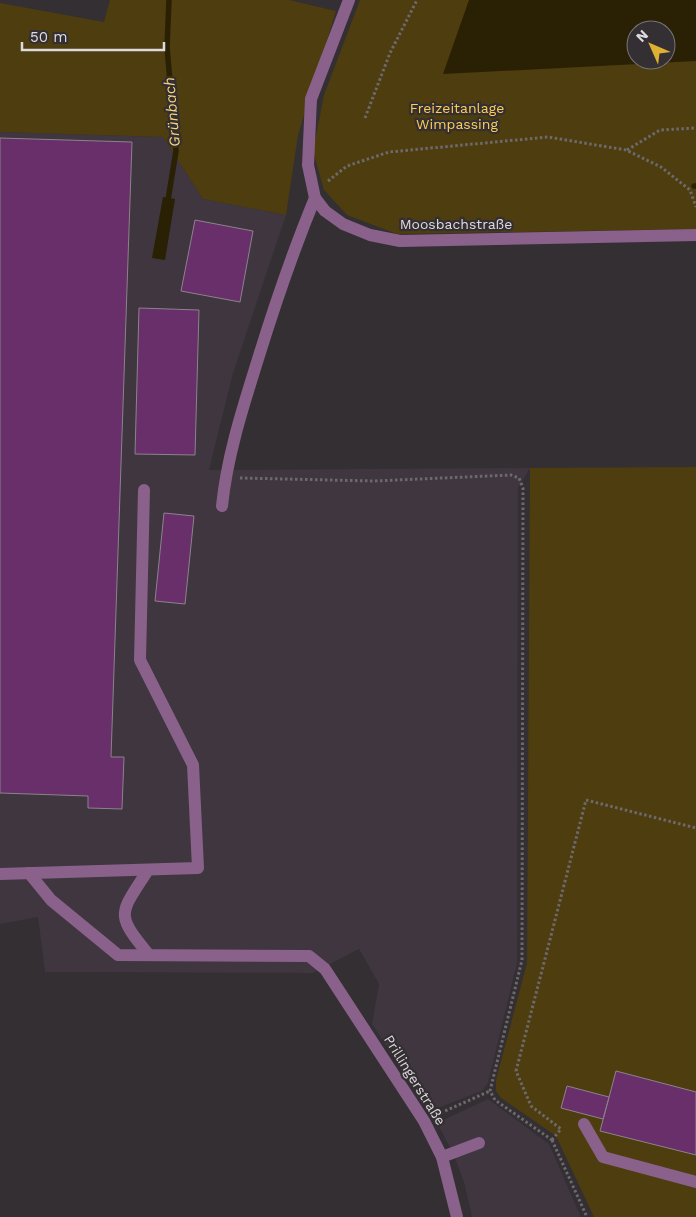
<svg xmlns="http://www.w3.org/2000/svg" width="696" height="1217" font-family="'Work Sans',sans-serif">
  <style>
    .built { fill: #3f363f }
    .green { fill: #4e3d0e; fill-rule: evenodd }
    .water { fill: #2a2003; fill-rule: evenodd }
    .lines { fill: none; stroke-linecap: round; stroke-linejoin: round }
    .stream { stroke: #2a2003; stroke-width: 5.5 }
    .building { fill: #692f6b; stroke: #8a848a }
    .path { stroke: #6d696d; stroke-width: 3; stroke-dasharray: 2.5 2.5; stroke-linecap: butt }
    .minor { stroke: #8a618a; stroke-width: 12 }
    .labels { text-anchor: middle; stroke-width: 4.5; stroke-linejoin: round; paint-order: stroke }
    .park-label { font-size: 14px; fill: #fecf55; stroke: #332f33 }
    .street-label { font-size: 14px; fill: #dedbde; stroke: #332f33 }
    .water-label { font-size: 15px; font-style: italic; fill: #f9d479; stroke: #332f33 }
  </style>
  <rect width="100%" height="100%" fill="#332f33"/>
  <g class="built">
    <polygon points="0,132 163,137 203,199 286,215 233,373 209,470 530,468 518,488 517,963 488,1083 482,1091 430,1111 372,1024 379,984 359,949 313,973 45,972 38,917 0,924"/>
    <polygon points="488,1099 549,1144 581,1217 472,1217 464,1182 453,1153 437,1123"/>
  </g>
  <g class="green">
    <polygon points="110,0 289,0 336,11 298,135 286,215 203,199 163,137 0,132 0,3 104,22"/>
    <path d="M360,0H696V229L397,234L347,215L324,190L313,151L324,95ZM636,30H666V60H636Z"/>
    <polygon points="696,467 696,1217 594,1217 556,1136 501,1098 496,1091 496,1080 527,963 530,468"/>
  </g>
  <g class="water">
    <path d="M469,0H696V61L443,74ZM636,30H666V60H636Z"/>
    <polygon points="163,197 175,199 165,260 152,258"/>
  </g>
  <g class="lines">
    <g class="stream">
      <polyline points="694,186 696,186"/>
      <polyline points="167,206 176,151 167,47 169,0"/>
    </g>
  </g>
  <g class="building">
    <polygon points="0,138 132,142 111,757 124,757 122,809 88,808 88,796 0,793"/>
    <polygon points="195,220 253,231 240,302 181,291"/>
    <polygon points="139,308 199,310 195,455 135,454"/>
    <polygon points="164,513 194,516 185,604 155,601"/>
    <polygon points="616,1071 696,1092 696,1155 600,1131"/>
    <polygon points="567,1086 609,1097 603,1119 561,1108"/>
  </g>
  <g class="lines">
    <g class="path">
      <polyline points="365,118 390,53 417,0"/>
      <polyline points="627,150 660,130 696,128"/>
      <polyline points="328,181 347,166 389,152 548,137 626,150 661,167 690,190 696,207"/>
      <polyline points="240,478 374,481 511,475 519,478 523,488 522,960 490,1091 495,1100 552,1140"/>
      <polyline points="436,1115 490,1091"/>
      <polyline points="552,1140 561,1129 531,1106 516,1071 586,800 696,828"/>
      <polyline points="552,1140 587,1217"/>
    </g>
    <g class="minor">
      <polyline points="349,0 311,99 308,165 315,198 325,211 343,224 370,235 400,241 696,235"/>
      <path d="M222,506C227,456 243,407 258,359C275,304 293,251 315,198"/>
      <path d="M148,870C120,914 114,913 149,955"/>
      <polyline points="29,873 51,900 118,955 309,956 325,969 424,1121 442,1157 457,1217"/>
      <polyline points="0,874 198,868 193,765 140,660 144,490"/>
      <polyline points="584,1124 603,1157 696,1182"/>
      <polyline points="442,1157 479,1143"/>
    </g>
  </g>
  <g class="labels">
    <g class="park-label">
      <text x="457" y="113">Freizeitanlage<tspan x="457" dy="16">Wimpassing</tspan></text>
    </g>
    <g class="street-label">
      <text x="456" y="229">Moosbachstraße</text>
      <text transform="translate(415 1080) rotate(58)" y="5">Prillingerstraße</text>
    </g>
    <g class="water-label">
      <text transform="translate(172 112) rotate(-95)" y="5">Grünbach</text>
    </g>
  </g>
  <g transform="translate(651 45) rotate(315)"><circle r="24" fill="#332f33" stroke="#777477"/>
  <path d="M0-4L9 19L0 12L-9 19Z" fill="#deb133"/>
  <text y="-8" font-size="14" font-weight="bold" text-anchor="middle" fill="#dedbde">N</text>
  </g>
  <path d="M22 42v8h142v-8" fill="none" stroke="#dedbde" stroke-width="2.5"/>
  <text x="30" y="42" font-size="15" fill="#dedbde" stroke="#332f33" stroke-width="4" paint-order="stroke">50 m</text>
</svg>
